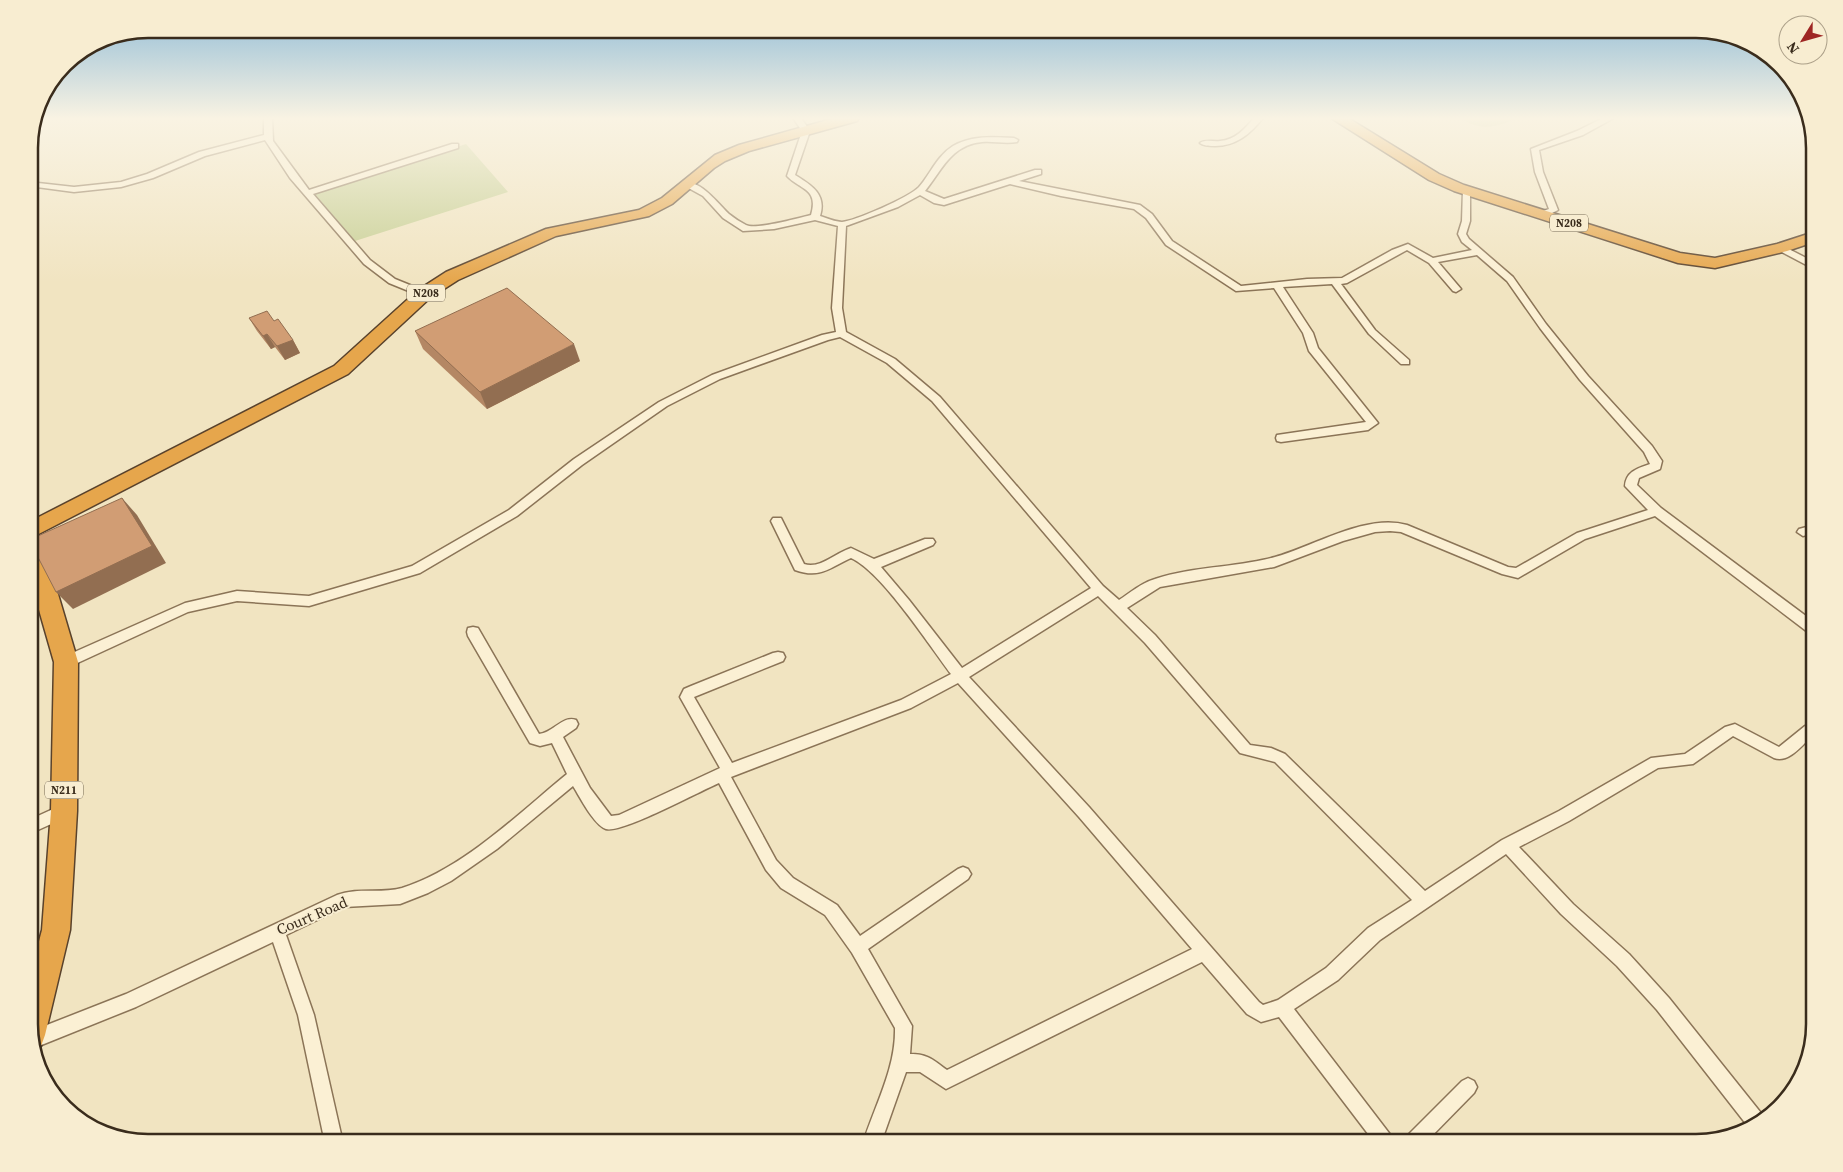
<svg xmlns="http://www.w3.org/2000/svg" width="1843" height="1172" font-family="'Source Serif 4',serif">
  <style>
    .green { fill: #c7cf94 }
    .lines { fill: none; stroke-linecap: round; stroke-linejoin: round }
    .street-casing { stroke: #8b7457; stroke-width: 3 }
    .highway-casing { stroke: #59422c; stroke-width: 3 }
    .street { fill: #fbf0d4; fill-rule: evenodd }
    .highway { fill: #e6a64c; fill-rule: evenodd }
    .wall { fill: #b48764 }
    .shaded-wall { fill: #926e51 }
    .building { fill: #d19d74; stroke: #926e51 }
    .labels { text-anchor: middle; stroke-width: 4; stroke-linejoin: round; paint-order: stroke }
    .shield { fill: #f8edd1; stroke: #736652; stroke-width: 1 }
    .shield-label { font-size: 11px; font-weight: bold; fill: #3a2c1c }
    .near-street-label { font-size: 15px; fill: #3a2c1c; stroke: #f8edd1 }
    .rim { fill: none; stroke: #3a2c1c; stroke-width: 2.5 }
  </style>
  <rect width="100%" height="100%" fill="#f1e4c1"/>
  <g class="green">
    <path d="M1461,118H1517C1499,127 1479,132 1461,118Z"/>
    <polygon points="466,144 508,192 355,241 314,193"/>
  </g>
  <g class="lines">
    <g class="street-casing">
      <g id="street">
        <polygon points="264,118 272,118 273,141 309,190 452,144 458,144 458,148 313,194 370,260 395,279 427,292 427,296 421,296 389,283 364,264 290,178 265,140 205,156 153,178 121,187 74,192 29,186 29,182 74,187 121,182 147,174 199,152 264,135"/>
        <path d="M793,118H801L810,131L795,175C811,185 827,194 820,216C826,218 836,222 842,222C855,221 910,197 919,187C931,173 937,156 953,146C971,135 994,137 1014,138L1018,140L1017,142C1005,144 993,141 982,142C951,145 942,170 925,191L944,199L1035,170H1041V174L1019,181L1140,205L1152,214L1172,241L1241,286L1307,279L1342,278L1392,250L1408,244L1433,258L1472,250L1462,242L1458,234L1462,221L1463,190L1470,188V221L1466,234L1469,239L1513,277L1546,324L1588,376L1652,446L1662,461L1660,469L1639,478L1637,485L1661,508L1814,622V634L1809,633L1655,516L1585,539L1518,578L1502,574L1401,532L1390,531L1375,532L1343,541L1274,567L1160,587L1127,608L1155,635L1250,745L1271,748L1285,754L1425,891L1502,840L1559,811L1651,758L1685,754L1725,727L1735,724L1779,747L1805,726L1814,721V734C1804,743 1789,764 1774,758L1733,736L1693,764L1658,768L1569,821L1519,847L1573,904L1629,954L1669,998L1765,1118L1755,1128L1750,1129L1657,1010L1617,966L1561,914L1506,854L1380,940L1338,980L1294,1009L1392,1137L1395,1143H1375L1279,1017L1261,1022L1247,1014L1202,962L946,1089L920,1072H906L881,1143H863C875,1105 896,1068 895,1028L852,953L825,915L781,888L766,870L719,783C700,791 621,834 606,829C594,825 580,797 573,786L497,849L451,881L428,893L400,904L344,907L286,935L314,1015L343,1143H325L298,1015L273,942L136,1007L34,1048L29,1032L126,994L337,895C358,887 381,894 402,888C463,869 518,814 567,774L552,743L540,746L530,743L468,636L467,632L468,628L473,627L478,628L539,734C553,733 563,715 576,720L578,724L576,728L563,737L590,788L611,816L619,815L720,768L680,697L684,689L691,686L773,653L778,652L783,653L785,657L783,661L694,697L732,763L901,700L951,674C929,645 882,572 851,558C829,568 820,579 795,570L771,521L773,518H781L804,564C821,569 835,553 851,548L874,559L925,539H933L935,542L933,545L881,567L909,600L962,668L1091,588L932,401L887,363L840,337L828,340L720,379L667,406L582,465L517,516L420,573L309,606L237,601L188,612L71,666L66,667L61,666L59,662L61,658L185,603L237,591L309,596L412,566L509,510L574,459L659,402L712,375L822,335L836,332L832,308L838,226L815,220L774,229L743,231L723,218L703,196L683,185C697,175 720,206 729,214C734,218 740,222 746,225C756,230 799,218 811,215C819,188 800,190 787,176L802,131ZM1010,184L1061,196L1134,209L1146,218L1166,245L1236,291L1274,288L1303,333L1309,351L1366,422L1277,435L1276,438L1277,441L1281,442L1368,430L1378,423L1318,348L1313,333L1283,287L1332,284L1369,334L1401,364H1409V360L1375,330L1341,284L1347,283L1407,250L1429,263L1453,291L1456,292L1461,289L1438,262L1477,255L1507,281L1540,328L1580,380L1644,452L1650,464C1639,468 1626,471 1625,486L1648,510L1577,533L1516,568L1508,567L1407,525C1367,513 1314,546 1275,557C1236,568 1194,566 1155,579C1141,583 1130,593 1119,600L1103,586L940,397L895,359L846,332L842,308L846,226L898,207L920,195L934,203L944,205ZM1098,596L1145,643L1240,753L1275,762L1412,900L1368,928L1326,968L1278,1000L1263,1005L1259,1002L1089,807L969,677ZM958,683L1079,817L1192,949L947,1070C933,1060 928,1054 910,1054L912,1026L868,949L968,879L971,874L968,869L963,867L958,869L860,936L837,905L793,878L776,860L731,777L911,708Z"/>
        <path d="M1254,118H1263C1250,134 1236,146 1215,146C1210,146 1204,146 1200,143C1206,139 1213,142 1220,141C1235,140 1245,129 1254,118Z"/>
        <polygon points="1603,118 1614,118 1583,135 1539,150 1543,172 1558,210 1546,216 1540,216 1540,212 1549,209 1535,172 1531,149 1577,131"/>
        <polygon points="1781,245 1814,262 1814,269 1778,250 1777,248"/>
        <polygon points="1814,525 1814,533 1803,536 1797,532 1799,529"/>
        <polygon points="64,804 69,806 71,811 69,816 29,834 29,820"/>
        <polygon points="1468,1078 1474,1081 1477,1087 1474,1093 1425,1143 1403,1143 1406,1137 1462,1081"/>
      </g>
    </g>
    <g class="highway-casing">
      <g id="highway">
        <polygon points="835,118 859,118 857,121 749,151 725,161 714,168 672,204 649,216 556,236 458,280 430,298 348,374 29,539 29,522 334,366 418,290 446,272 546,229 639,210 662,198 715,155 739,145"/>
        <polygon points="1331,118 1348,118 1439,174 1464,185 1680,253 1715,258 1777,244 1814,232 1814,242 1787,251 1715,268 1678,263 1454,191 1429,180"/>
        <polygon points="29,541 37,543 55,584 78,662 77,811 70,930 45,1035 41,1046 34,1049 29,1032 29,979 42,930 51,811 54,662 29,575"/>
      </g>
    </g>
    <use href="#street" class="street"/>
    <use href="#highway" class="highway"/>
  </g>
  <g class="wall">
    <polygon points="249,318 293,340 300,353 285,360 275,347 271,349 257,331"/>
    <polygon points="415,331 580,361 487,409 423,349"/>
  </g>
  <g class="shaded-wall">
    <polygon points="267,334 275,347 271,349 263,336"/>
    <polygon points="293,340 300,353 285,360 277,346"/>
    <polygon points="574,344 580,361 487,409 480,392"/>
    <polygon points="122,498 137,515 166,563 73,609 56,592"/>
  </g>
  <g class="building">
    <polygon points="507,288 574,344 480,392 415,331"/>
    <polygon points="267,311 274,321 278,319 293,340 277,346 267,334 263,336 249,318"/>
    <polygon points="122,498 152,546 56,592 29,540"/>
  </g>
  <linearGradient id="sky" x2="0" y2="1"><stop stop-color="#8dbad6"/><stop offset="0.42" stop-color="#f9f3e3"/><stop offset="1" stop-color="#f9f3e3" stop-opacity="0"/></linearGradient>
  <rect width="1843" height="282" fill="url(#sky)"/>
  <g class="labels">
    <g class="shield">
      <rect x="1550" y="214.5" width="38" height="17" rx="4"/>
      <rect x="407" y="284.5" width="38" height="17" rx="4"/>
      <rect x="45" y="781.5" width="38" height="17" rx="4"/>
    </g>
    <g class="shield-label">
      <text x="1569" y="227">N208</text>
      <text x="426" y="297">N208</text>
      <text x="64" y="794">N211</text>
    </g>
    <g class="near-street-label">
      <text transform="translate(312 916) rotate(-23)" y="5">Court Road</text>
    </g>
  </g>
  <path d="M0 0H1843V1172H0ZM148 38H1696A110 110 0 0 1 1806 148V1024A110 110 0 0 1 1696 1134H148A110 110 0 0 1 38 1024V148A110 110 0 0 1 148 38Z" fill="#f8edd1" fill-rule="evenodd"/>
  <path class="rim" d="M148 38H1696A110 110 0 0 1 1806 148V1024A110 110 0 0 1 1696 1134H148A110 110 0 0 1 38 1024V148A110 110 0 0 1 148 38Z"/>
  <g transform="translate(1803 40) rotate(233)"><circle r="24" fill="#f8edd1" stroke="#aca089"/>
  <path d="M0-4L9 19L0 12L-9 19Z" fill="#9e2623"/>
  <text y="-8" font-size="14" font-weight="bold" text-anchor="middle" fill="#3a2c1c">N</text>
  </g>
</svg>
